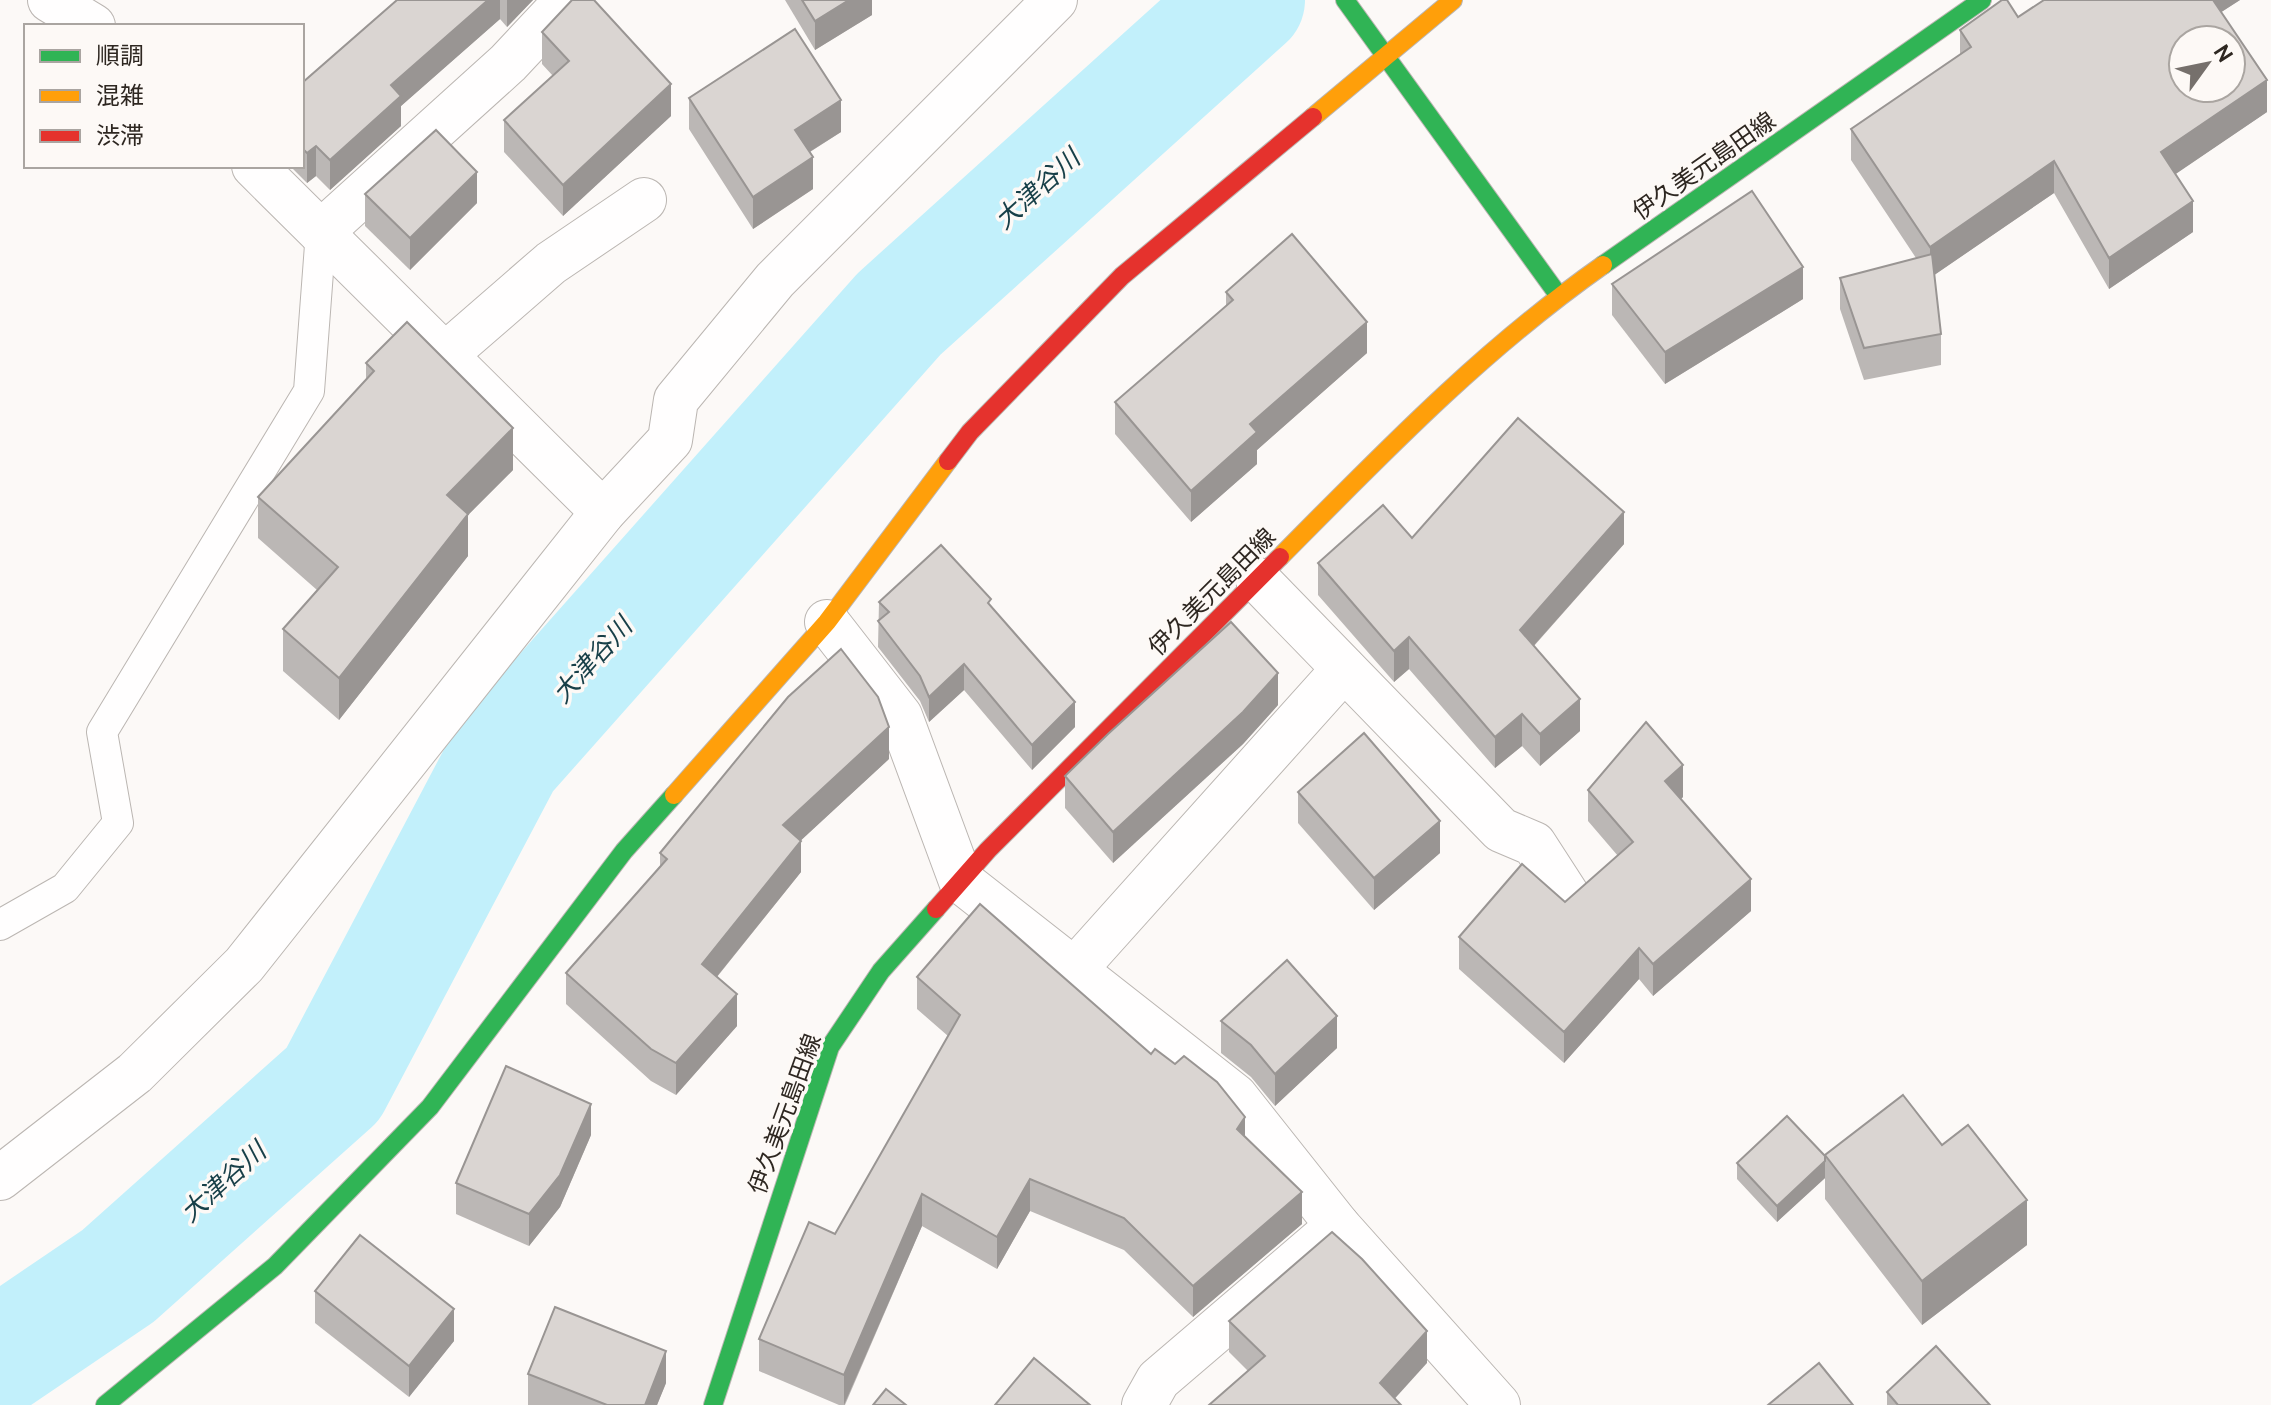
<svg xmlns="http://www.w3.org/2000/svg" width="2271" height="1405" font-family="Cabin,'Noto Sans JP',sans-serif">
  <style>
    .lines { fill: none; stroke-linecap: round; stroke-linejoin: round }
    .river { stroke: #c2f0fb; stroke-width: 116 }
    .lane-casing { stroke: #bbb6b2; stroke-width: 32 }
    .street-casing { stroke: #bbb6b2; stroke-width: 46 }
    .fast-casing { stroke: #bbb6b2; stroke-width: 20 }
    .slow-casing { stroke: #bbb6b2; stroke-width: 20 }
    .jam-casing { stroke: #bbb6b2; stroke-width: 20 }
    .lane { stroke: #fffefe; stroke-width: 30 }
    .street { stroke: #fffefe; stroke-width: 44 }
    .fast { stroke: #30b455; stroke-width: 18 }
    .slow { stroke: #ff9f0a; stroke-width: 18 }
    .jam { stroke: #e5322d; stroke-width: 18 }
    .wall { fill: #bbb7b5 }
    .shaded-wall { fill: #999593 }
    .building { fill: #dad5d2; stroke: #999593; stroke-width: 2; fill-rule: evenodd }
    .labels { text-anchor: middle; stroke-width: 7; stroke-linejoin: round; paint-order: stroke }
    .street-label { font-size: 24px; fill: #2e2721; stroke: #fdf9f6 }
    .water-label { font-size: 26px; font-style: italic; fill: #173f48; stroke: #fdf9f6 }
  </style>
  <rect width="100%" height="100%" fill="#fcf9f7"/>
  <g class="lines">
    <polyline class="river" points="0,1356 118,1276 333,1084 505,758 899,314 1247,0"/>
    <g class="lane-casing">
      <polyline id="lane" points="0,925 65,888 118,823 102,732 309,391 321,232"/>
    </g>
    <g class="street-casing">
      <g id="street">
        <polyline points="50,0 93,26"/>
        <polyline points="254,166 603,512"/>
        <polyline points="321,232 508,63 567,0"/>
        <polyline points="445,355 551,263 644,200"/>
        <polyline points="1258,580 1501,830 1534,844 1567,895"/>
        <polyline points="827,622 900,716 961,881 1235,1096 1338,1226 1498,1405"/>
        <polyline points="1075,969 1344,669"/>
        <polyline points="0,1178 135,1073 244,965 603,512 670,440 676,400 775,280 1055,0"/>
        <polyline points="1144,1405 1158,1380 1338,1226"/>
      </g>
    </g>
    <g class="fast-casing">
      <g id="fast">
        <polyline points="1345,0 1559,296"/>
        <polyline points="1603,265 1982,0"/>
        <polyline points="105,1405 275,1266 430,1107 624,851 674,795"/>
        <polyline points="713,1405 830,1047 881,971 936,909"/>
      </g>
    </g>
    <g class="slow-casing">
      <g id="slow">
        <polyline points="1313,117 1453,0"/>
        <path d="M1280,557C1383,453 1482,350 1603,265"/>
        <polyline points="674,795 827,622 948,461"/>
      </g>
    </g>
    <g class="jam-casing">
      <g id="jam">
        <polyline points="948,461 970,432 1122,276 1313,117"/>
        <polyline points="936,909 988,850 1280,557"/>
      </g>
    </g>
    <use href="#lane" class="lane"/>
    <use href="#street" class="street"/>
    <use href="#fast" class="fast"/>
    <use href="#slow" class="slow"/>
    <use href="#jam" class="jam"/>
  </g>
  <g class="wall">
    <polygon points="397,0 533,0 507,27 500,19 401,106 401,126 330,190 316,176 307,183 290,166 302,166 302,83"/>
    <polygon points="785,0 872,0 872,15 815,50"/>
    <polygon points="2044,0 2240,0 2221,12 2267,112 2175,174 2193,232 2109,289 2054,193 1934,275 1941,334 1941,365 1864,380 1840,309 1840,278 1916,258 1851,160 1851,129 1960,55 1960,30 2018,17"/>
    <polygon points="542,32 671,116 563,216 504,152 504,120 553,76 542,64"/>
    <polygon points="689,98 841,132 810,152 813,189 753,229 689,129"/>
    <polygon points="365,194 477,203 410,270 365,226"/>
    <polygon points="1612,284 1803,299 1665,384 1612,315"/>
    <polygon points="1226,292 1367,353 1257,450 1257,464 1191,522 1115,434 1115,402 1226,306"/>
    <polygon points="366,363 513,470 468,515 468,556 339,720 283,671 283,629 317,590 258,538 258,497 366,380"/>
    <polygon points="1412,538 1624,544 1534,646 1580,731 1540,766 1522,746 1495,768 1409,669 1394,682 1318,595 1318,563"/>
    <polygon points="879,602 991,607 1075,727 1032,770 964,690 929,722 920,701 878,647"/>
    <polygon points="1278,705 1243,744 1113,863 1065,808 1065,776"/>
    <polygon points="889,759 801,840 801,872 717,977 737,1026 676,1095 651,1081 566,1004 566,973 660,866 660,853"/>
    <polygon points="1588,790 1683,797 1681,799 1751,911 1653,996 1639,979 1564,1063 1459,969 1459,937 1565,902 1618,856 1588,821"/>
    <polygon points="1298,792 1440,853 1374,910 1298,823"/>
    <polygon points="917,977 1245,1137 1302,1224 1193,1317 1124,1250 1030,1211 997,1269 922,1226 845,1405 839,1405 759,1371 759,1339 835,1234 948,1036 917,1009"/>
    <polygon points="1221,1021 1337,1048 1275,1106 1251,1077 1221,1053"/>
    <polygon points="591,1135 560,1207 529,1246 456,1214 456,1183"/>
    <polygon points="1942,1145 2027,1245 1922,1325 1825,1199 1825,1178 1777,1222 1737,1179 1737,1163 1825,1156"/>
    <polygon points="315,1291 454,1341 409,1397 315,1323"/>
    <polygon points="1229,1321 1427,1363 1248,1371 1229,1352"/>
    <polygon points="528,1374 666,1383 657,1405 528,1405"/>
    <polygon points="1887,1392 1990,1405 1887,1405"/>
  </g>
  <g class="shaded-wall">
    <polygon points="488,0 500,0 500,19 401,106 401,126 330,190 330,160 391,85"/>
    <polygon points="507,0 533,0 507,27"/>
    <polygon points="849,0 872,0 872,15 815,50 815,21"/>
    <polygon points="2206,0 2240,0 2206,22"/>
    <polygon points="2267,80 2267,112 2161,184 2161,152"/>
    <polygon points="671,84 671,116 563,216 563,185"/>
    <polygon points="841,100 841,132 795,161 795,130"/>
    <polygon points="316,146 316,176 307,183 307,153"/>
    <polygon points="813,157 813,189 753,229 753,197"/>
    <polygon points="2054,161 2054,193 1930,278 1930,247"/>
    <polygon points="477,172 477,203 410,270 410,238"/>
    <polygon points="2193,201 2193,232 2109,289 2109,258"/>
    <polygon points="1803,267 1803,299 1665,384 1665,352"/>
    <polygon points="1367,322 1367,353 1257,450 1257,464 1191,522 1191,491 1250,424"/>
    <polygon points="513,428 513,470 468,515 468,556 339,720 339,678 447,495"/>
    <polygon points="1624,512 1624,544 1520,661 1520,630"/>
    <polygon points="1409,637 1409,669 1394,682 1394,651"/>
    <polygon points="964,664 964,690 929,722 929,697"/>
    <polygon points="1278,673 1278,705 1243,744 1113,863 1113,832"/>
    <polygon points="1580,699 1580,731 1540,766 1540,734"/>
    <polygon points="1075,702 1075,727 1032,770 1032,745"/>
    <polygon points="1522,714 1522,746 1495,768 1495,737"/>
    <polygon points="889,727 889,759 783,857 783,825"/>
    <polygon points="1683,765 1683,797 1665,813 1665,781"/>
    <polygon points="1440,821 1440,853 1374,910 1374,878"/>
    <polygon points="801,841 801,872 702,995 702,964"/>
    <polygon points="1751,879 1751,911 1653,996 1653,964"/>
    <polygon points="1639,948 1639,979 1564,1063 1564,1032"/>
    <polygon points="737,994 737,1026 676,1095 676,1063"/>
    <polygon points="1337,1016 1337,1048 1275,1106 1275,1074"/>
    <polygon points="591,1104 591,1135 560,1207 529,1246 529,1214"/>
    <polygon points="1245,1117 1245,1149 1237,1129"/>
    <polygon points="1825,1161 1825,1178 1777,1222 1777,1206"/>
    <polygon points="1030,1179 1030,1211 997,1269 997,1237"/>
    <polygon points="1302,1192 1302,1224 1193,1317 1193,1286"/>
    <polygon points="922,1194 922,1226 844,1405 844,1375"/>
    <polygon points="2027,1200 2027,1245 1922,1325 1922,1281"/>
    <polygon points="454,1309 454,1341 409,1397 409,1366"/>
    <polygon points="1427,1331 1427,1363 1389,1405 1380,1383"/>
    <polygon points="666,1351 666,1383 657,1405 645,1405"/>
  </g>
  <g class="building">
    <polygon points="397,0 488,0 391,85 401,96 330,160 316,146 307,153 302,148 302,83"/>
    <polygon points="572,0 594,0 671,84 563,185 504,120 569,61 542,32"/>
    <polygon points="802,0 849,0 815,21"/>
    <path d="M2002,0H2007L2018,17L2044,0H2213L2267,80L2161,152L2193,201L2109,258L2054,161L1930,247L1851,129L1971,47L1960,30ZM2183,40H2231V88H2183Z"/>
    <polygon points="795,29 841,100 795,130 813,157 753,197 689,98"/>
    <polygon points="436,130 477,172 410,238 365,194"/>
    <polygon points="1752,191 1803,267 1665,352 1612,284"/>
    <polygon points="1292,234 1367,322 1250,424 1257,432 1191,491 1115,402 1233,300 1226,292"/>
    <polygon points="1932,254 1941,334 1864,348 1840,278"/>
    <polygon points="407,322 513,428 447,495 468,514 339,678 283,629 338,567 258,497 374,371 366,363"/>
    <polygon points="1518,418 1624,512 1520,630 1580,699 1540,734 1522,714 1495,737 1409,637 1394,651 1318,563 1383,505 1412,538"/>
    <polygon points="941,545 991,599 988,603 1075,702 1032,745 964,664 929,697 920,676 878,621 889,612 879,602"/>
    <polygon points="1231,622 1278,673 1243,712 1113,832 1065,776 1108,734"/>
    <polygon points="841,649 878,697 889,727 783,825 801,841 702,964 737,994 676,1063 651,1049 566,973 667,859 660,853 788,697"/>
    <polygon points="1646,722 1683,765 1665,781 1751,879 1653,964 1639,948 1564,1032 1459,937 1522,864 1565,902 1633,842 1588,790"/>
    <polygon points="1364,733 1440,821 1374,878 1298,792"/>
    <polygon points="980,904 1151,1054 1155,1049 1175,1064 1184,1056 1217,1082 1245,1117 1237,1129 1302,1192 1193,1286 1124,1218 1030,1179 997,1237 922,1194 844,1375 759,1339 809,1222 835,1234 960,1015 917,977"/>
    <polygon points="1287,960 1337,1016 1275,1074 1251,1045 1221,1021"/>
    <polygon points="506,1066 591,1104 560,1175 529,1214 456,1183"/>
    <polygon points="1903,1095 1942,1145 1968,1125 2027,1200 1922,1281 1825,1155"/>
    <polygon points="1787,1116 1825,1156 1825,1161 1777,1206 1737,1163"/>
    <polygon points="1332,1232 1362,1259 1427,1331 1380,1383 1401,1405 1209,1405 1265,1356 1229,1321"/>
    <polygon points="360,1235 454,1309 409,1366 315,1291"/>
    <polygon points="555,1307 666,1351 645,1405 607,1405 528,1374"/>
    <polygon points="1936,1346 1990,1405 1898,1405 1887,1392"/>
    <polygon points="1034,1358 1090,1405 995,1405"/>
    <polygon points="1819,1363 1853,1405 1768,1405"/>
    <polygon points="886,1389 906,1405 873,1405"/>
  </g>
  <g class="labels">
    <g class="street-label">
      <text transform="translate(1704 166) rotate(-35)" y="8">伊久美元島田線</text>
      <text transform="translate(1212 592) rotate(-45)" y="8">伊久美元島田線</text>
      <text transform="translate(785 1114) rotate(-70)" y="8">伊久美元島田線</text>
    </g>
    <g class="water-label">
      <text transform="translate(1037 189) rotate(-42)" y="9">大津谷川</text>
      <text transform="translate(592 660) rotate(-48)" y="9">大津谷川</text>
      <text transform="translate(223 1182) rotate(-42)" y="9">大津谷川</text>
    </g>
  </g>
  <rect x="24" y="24" width="280" height="144" fill="#fdf9f6" stroke="#aaa5a1" stroke-width="2"/>
  <rect x="40" y="50" width="40" height="12" fill="#30b455" stroke="#aaa5a1" stroke-width="2"/>
  <text x="96" y="64" font-size="24" fill="#2e2721">順調</text>
  <rect x="40" y="90" width="40" height="12" fill="#ff9f0a" stroke="#aaa5a1" stroke-width="2"/>
  <text x="96" y="104" font-size="24" fill="#2e2721">混雑</text>
  <rect x="40" y="130" width="40" height="12" fill="#e5322d" stroke="#aaa5a1" stroke-width="2"/>
  <text x="96" y="144" font-size="24" fill="#2e2721">渋滞</text>
  <g transform="translate(2207 64) rotate(57)"><circle r="38" fill="#fdf9f6" stroke="#aaa5a1" stroke-width="2"/>
  <path d="M0-6L14 30L0 20L-14 30Z" fill="#76706c"/>
  <text y="-12" font-size="22" font-weight="bold" text-anchor="middle" fill="#2e2721">N</text>
  </g>
</svg>
